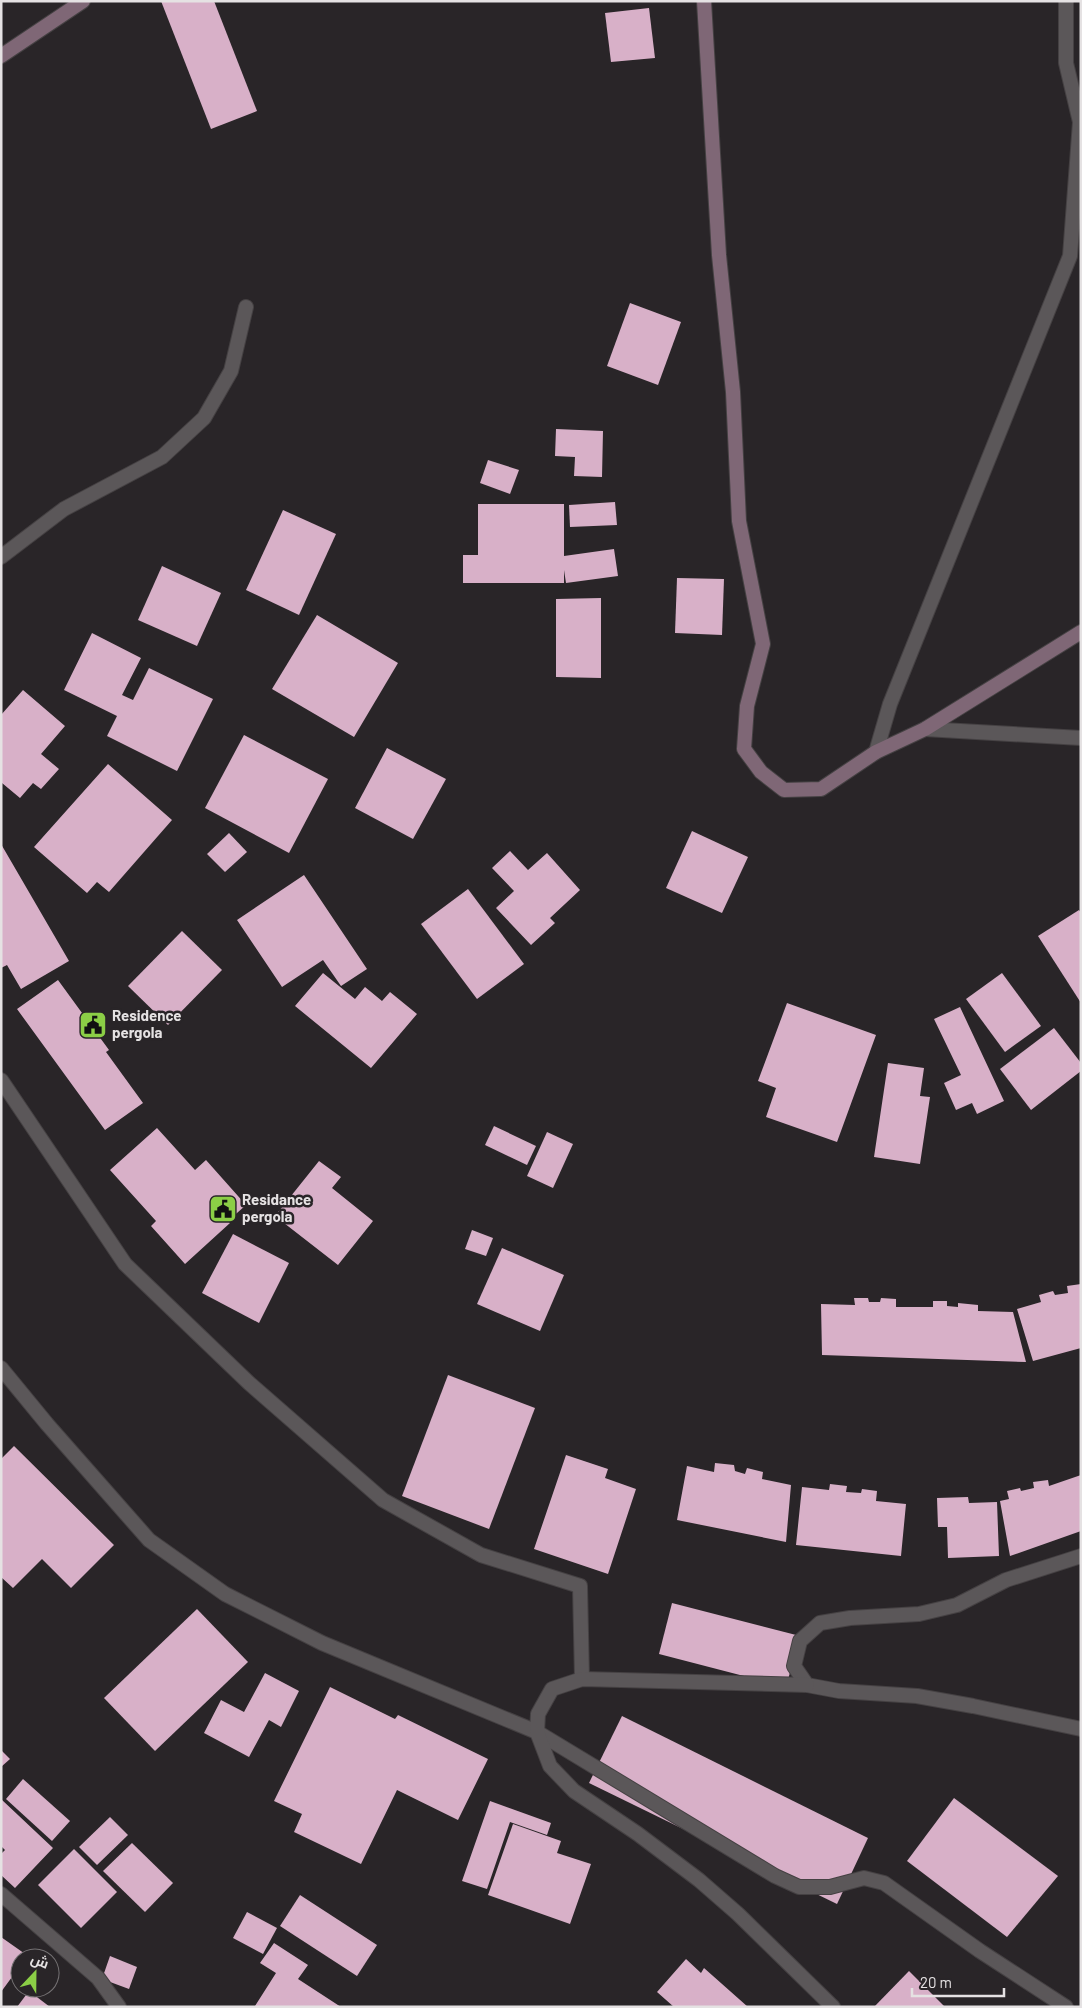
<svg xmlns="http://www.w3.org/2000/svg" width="1082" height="2008" font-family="Barlow,Cairo,sans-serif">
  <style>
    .building { fill: #d8b0c8 }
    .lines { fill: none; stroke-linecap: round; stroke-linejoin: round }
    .minor-casing { stroke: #454143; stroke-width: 16 }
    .secondary-casing { stroke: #454143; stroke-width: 16 }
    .minor { stroke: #5b5759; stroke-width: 14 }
    .secondary { stroke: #7f6776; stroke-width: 14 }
    .labels { text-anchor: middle; stroke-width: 5; stroke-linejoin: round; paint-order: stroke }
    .poi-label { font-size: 15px; font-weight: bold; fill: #e5e2e3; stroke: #292528; text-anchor: start }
  </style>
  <rect width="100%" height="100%" fill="#292528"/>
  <g class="building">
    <polygon points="161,1 214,1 257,111 211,129"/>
    <polygon points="649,8 655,58 611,62 605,13"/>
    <polygon points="630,303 681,322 658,385 607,366"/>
    <polygon points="556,429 603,431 602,477 574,476 575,457 555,456"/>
    <polygon points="488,460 519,470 510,494 480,483"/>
    <polygon points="615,502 617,525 570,527 569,505"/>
    <polygon points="478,504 564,504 564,556 614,549 618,576 566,583 564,570 564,583 463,583 463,555 478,555"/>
    <polygon points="283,510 336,534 299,615 246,590"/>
    <polygon points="162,566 221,593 197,646 138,620"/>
    <polygon points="677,578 724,579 722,635 675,633"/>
    <polygon points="601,598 601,678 556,677 556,599"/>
    <polygon points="317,615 398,663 354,737 272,689"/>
    <polygon points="92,633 141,658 122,695 133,700 149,668 213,699 177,771 107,736 117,716 64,690"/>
    <polygon points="23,690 65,726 41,754 59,769 41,789 33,783 20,798 2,783 1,785 1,715"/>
    <polygon points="244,735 328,779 289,853 205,808"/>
    <polygon points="387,748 446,779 413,839 355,808"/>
    <polygon points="108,764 172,820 109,892 97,882 87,893 34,847"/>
    <polygon points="692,831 748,857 722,913 666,888"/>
    <polygon points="229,833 247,852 225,872 207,854"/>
    <polygon points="1,844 69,961 21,989 7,965 1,968"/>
    <polygon points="510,851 528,870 547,853 580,890 550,918 555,923 531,945 496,908 514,891 492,868"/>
    <polygon points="304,875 367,969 341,986 323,960 282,987 237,920"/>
    <polygon points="468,889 524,964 477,999 421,924"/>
    <polygon points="1079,910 1081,913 1081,1003 1038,936"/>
    <polygon points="182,931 222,970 168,1025 128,986"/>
    <polygon points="323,973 355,999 365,987 382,1001 390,992 417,1014 371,1068 295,1006"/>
    <polygon points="1002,973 1041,1026 1005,1052 966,999"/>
    <polygon points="58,980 109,1050 106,1052 143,1103 105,1130 17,1009"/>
    <polygon points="787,1003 876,1035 837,1142 766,1117 776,1088 758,1081"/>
    <polygon points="960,1007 1004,1101 977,1114 972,1103 956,1110 944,1083 961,1075 934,1019"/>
    <polygon points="1054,1028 1081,1063 1081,1071 1031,1110 1000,1069"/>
    <polygon points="888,1063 924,1068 920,1096 930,1097 920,1164 874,1157"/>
    <polygon points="494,1126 536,1146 527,1165 485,1145"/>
    <polygon points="157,1128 195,1170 206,1160 246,1205 228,1221 230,1223 185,1264 151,1226 156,1221 110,1170"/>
    <polygon points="547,1132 573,1144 553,1188 527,1176"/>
    <polygon points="319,1161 341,1177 332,1188 373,1221 338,1265 275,1216"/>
    <polygon points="472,1230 493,1238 486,1256 465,1249"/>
    <polygon points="233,1234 289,1263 259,1323 202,1293"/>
    <polygon points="502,1248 564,1275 540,1331 477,1304"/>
    <polygon points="1081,1284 1081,1348 1033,1361 1017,1309 1041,1302 1039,1295 1053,1291 1055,1295 1068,1293 1067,1286"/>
    <polygon points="854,1298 868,1298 869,1302 880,1302 881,1298 896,1299 896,1307 933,1307 933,1301 947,1301 947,1306 958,1307 958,1303 978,1305 978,1311 1013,1312 1026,1362 822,1355 821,1304 855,1305"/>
    <polygon points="448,1375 535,1408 489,1529 402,1496"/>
    <polygon points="14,1446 114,1545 71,1588 42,1559 13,1588 1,1577 1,1459"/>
    <polygon points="566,1455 608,1469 605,1478 636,1489 608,1574 534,1549"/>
    <polygon points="715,1463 734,1465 735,1471 745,1474 747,1468 763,1472 762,1479 791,1485 786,1542 677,1520 687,1466 714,1472"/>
    <polygon points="1081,1475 1081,1531 1010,1556 1000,1501 1009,1499 1007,1491 1020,1488 1021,1491 1034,1488 1033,1482 1048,1480 1049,1486"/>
    <polygon points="830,1484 847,1486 846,1492 861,1493 862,1489 877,1491 876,1501 906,1504 901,1556 796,1545 802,1487 829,1490"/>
    <polygon points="968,1497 969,1503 997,1502 999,1556 948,1558 947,1527 938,1527 937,1498"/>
    <polygon points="672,1603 800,1636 786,1687 659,1654"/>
    <polygon points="197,1609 248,1662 155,1751 104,1698"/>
    <polygon points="265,1673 299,1691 281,1727 269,1720 249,1757 204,1733 221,1700 244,1712"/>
    <polygon points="330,1687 395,1719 398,1715 488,1759 458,1820 397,1790 361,1864 294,1832 302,1814 274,1801"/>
    <polygon points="622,1716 868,1838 837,1904 589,1783"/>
    <polygon points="1,1750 10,1759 1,1767"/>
    <polygon points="23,1779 70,1821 52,1841 6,1799"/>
    <polygon points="954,1798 1058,1876 1007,1937 907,1861"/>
    <polygon points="1,1799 53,1848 15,1888 1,1875 1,1854 5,1850 1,1846"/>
    <polygon points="490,1801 551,1823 547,1835 510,1822 487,1889 462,1881"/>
    <polygon points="110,1817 128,1835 97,1865 79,1847"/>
    <polygon points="513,1824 561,1841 557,1853 591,1864 570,1924 488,1895"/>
    <polygon points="132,1843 173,1883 145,1912 103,1871"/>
    <polygon points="74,1849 117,1892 81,1928 38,1885"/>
    <polygon points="300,1895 377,1945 357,1976 280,1926"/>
    <polygon points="247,1912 277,1928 263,1954 233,1938"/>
    <polygon points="1,1937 28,1956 26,1958 20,1958 20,1966 1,1992"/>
    <polygon points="274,1943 308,1965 298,1979 341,2007 255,2006 276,1973 260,1963"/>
    <polygon points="110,1956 137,1967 129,1989 102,1979"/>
    <polygon points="686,1959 701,1973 704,1968 748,2007 674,2007 657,1992"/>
    <polygon points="909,1971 945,2007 874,2007"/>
    <polygon points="29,1991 50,2007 17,2007"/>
  </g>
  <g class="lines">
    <g class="minor-casing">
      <g id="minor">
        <polyline points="1,557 64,509 162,457 204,418 231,371 246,307"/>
        <polyline points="925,729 1081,738"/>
        <polyline points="876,752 890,704 1070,256 1080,122 1066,63 1066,1"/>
        <polyline points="1,1080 125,1264 249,1383 383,1500 481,1555 580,1586 582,1679"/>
        <polyline points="1,1368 47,1424 149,1540 225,1594 322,1643 537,1732 775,1876 799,1887 830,1887 864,1878 884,1883 980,1951 1066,2007"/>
        <polyline points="1081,1556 1006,1580 957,1605 919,1614 850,1618 820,1623 800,1641 794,1666 807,1685 839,1691 917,1696 973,1706 1081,1729"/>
        <polyline points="807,1685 582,1679 552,1689 538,1714 537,1732 550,1766 574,1791 638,1834 699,1880 738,1914 833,2007"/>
        <polyline points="1,1894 98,1978 119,2007"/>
      </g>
    </g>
    <g class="secondary-casing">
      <g id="secondary">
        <polyline points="704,1 719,255 733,392 739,521 763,644 747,706 744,749 761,772 784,790 821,789 876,752 925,729 1081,632"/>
        <polyline points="1,56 83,1"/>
      </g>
    </g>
    <use href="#minor" class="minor"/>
    <use href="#secondary" class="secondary"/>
  </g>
  <defs>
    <g id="civic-square" transform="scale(1.4375)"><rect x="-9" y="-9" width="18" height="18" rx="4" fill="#8bce46" stroke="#292528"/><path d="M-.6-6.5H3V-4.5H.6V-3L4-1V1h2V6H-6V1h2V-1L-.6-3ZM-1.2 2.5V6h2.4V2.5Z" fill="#111"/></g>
  </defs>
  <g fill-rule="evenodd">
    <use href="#civic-square" x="93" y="1025"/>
    <use href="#civic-square" x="223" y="1209"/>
  </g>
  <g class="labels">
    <g class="poi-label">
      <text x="112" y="1021">Residence<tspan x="112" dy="17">pergola</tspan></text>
      <text x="242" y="1205">Residance<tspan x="242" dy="17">pergola</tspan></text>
    </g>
  </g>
  <rect width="1082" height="2008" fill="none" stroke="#e5e2e3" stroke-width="5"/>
  <g transform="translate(35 1973) rotate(22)"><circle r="24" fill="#292528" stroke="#747173"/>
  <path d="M0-4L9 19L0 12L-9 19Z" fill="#8bce46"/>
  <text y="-8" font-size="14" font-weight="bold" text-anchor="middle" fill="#e5e2e3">ش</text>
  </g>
  <path d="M912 1988v8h92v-8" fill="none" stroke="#e5e2e3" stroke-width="2.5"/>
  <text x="920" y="1988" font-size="15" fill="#e5e2e3" stroke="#292528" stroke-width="4" paint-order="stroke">20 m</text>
</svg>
